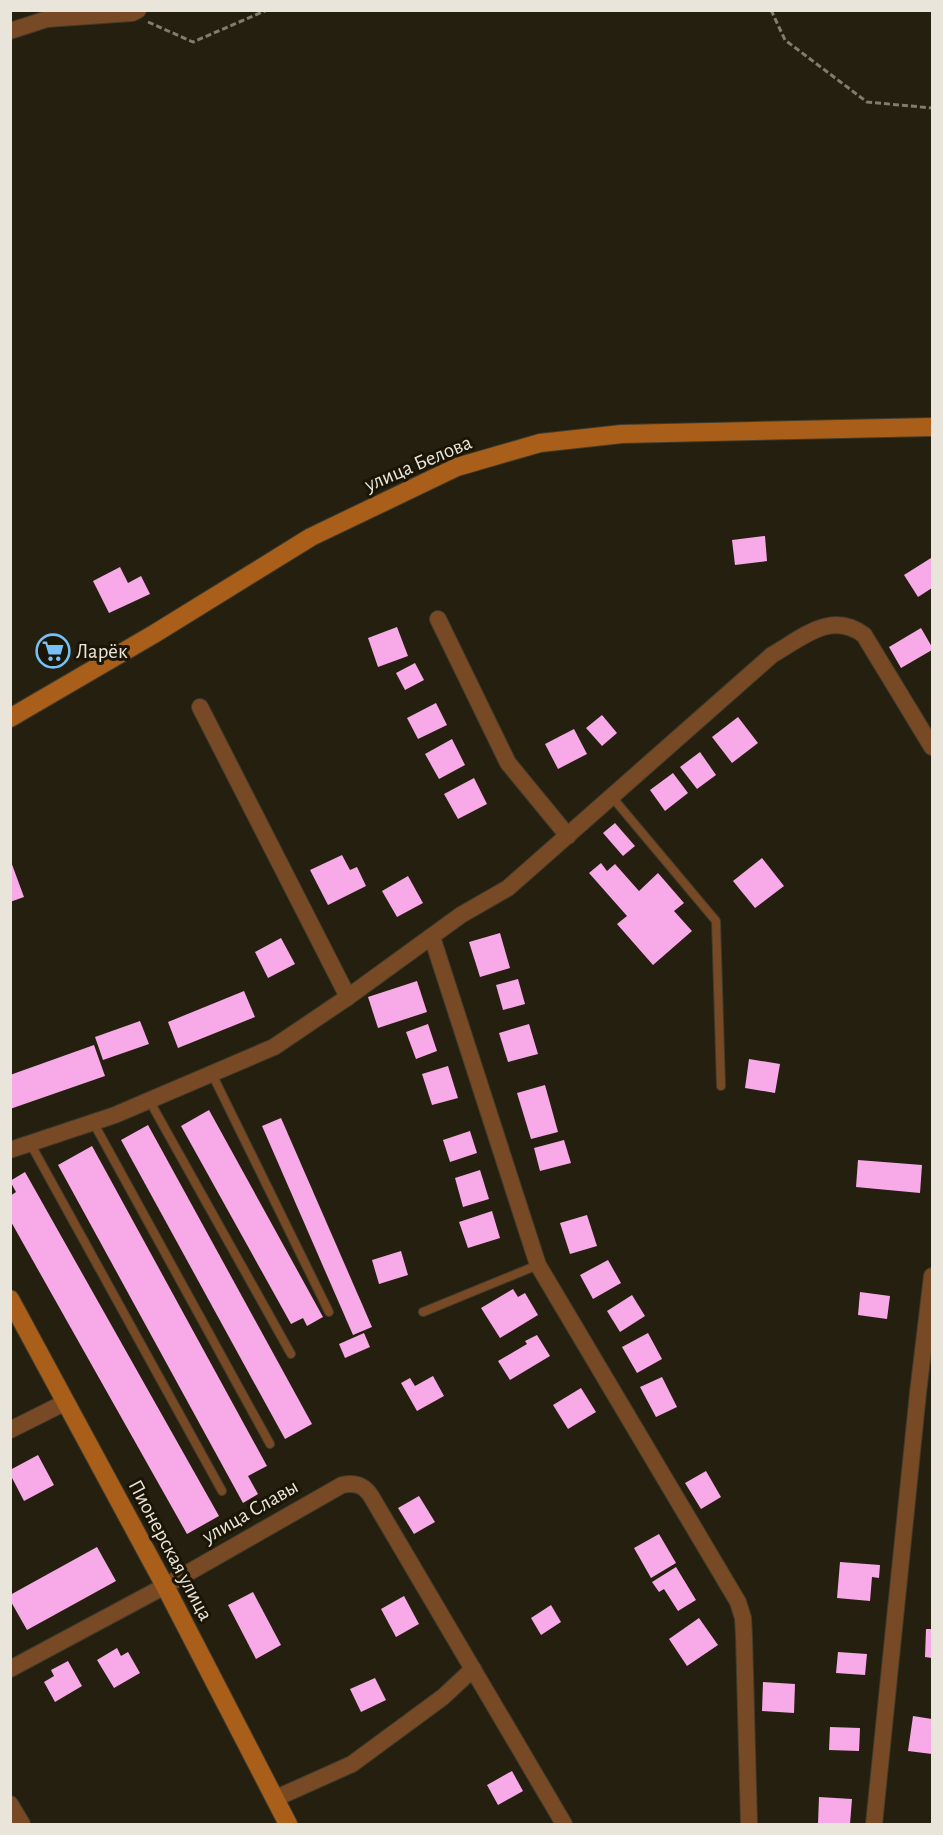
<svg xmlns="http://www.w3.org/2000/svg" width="943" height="1835" font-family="'Alegreya Sans',sans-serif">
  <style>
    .building { fill: #f8aae8 }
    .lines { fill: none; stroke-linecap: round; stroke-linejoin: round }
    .lane-casing { stroke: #403b2c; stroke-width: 10 }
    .street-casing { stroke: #403b2c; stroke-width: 18 }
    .secondary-casing { stroke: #403b2c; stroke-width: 20 }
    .path { stroke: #817c6f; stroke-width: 3; stroke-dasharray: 6 3; stroke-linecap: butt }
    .lane { stroke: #774924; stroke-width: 8 }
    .street { stroke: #774924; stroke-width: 16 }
    .secondary { stroke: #a95f1a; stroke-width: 18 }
    .labels { text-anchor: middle; stroke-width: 6; stroke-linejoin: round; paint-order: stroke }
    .street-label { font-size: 21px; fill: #e9e5db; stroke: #1b1506 }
    .poi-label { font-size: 21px; fill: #e9e5db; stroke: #1b1506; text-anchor: start }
  </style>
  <rect width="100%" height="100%" fill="#251f0f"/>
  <g class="building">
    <polygon points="765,536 767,561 735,565 732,540"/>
    <polygon points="931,558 932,588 918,597 904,575"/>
    <polygon points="120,567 128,583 141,576 150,594 109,613 93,581"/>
    <polygon points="397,627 408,656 378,667 368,638"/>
    <polygon points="921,628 932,647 932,650 901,668 889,647"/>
    <polygon points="415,663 424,680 405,690 396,673"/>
    <polygon points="436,703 447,725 418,739 407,718"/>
    <polygon points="602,715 617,733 602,746 586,728"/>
    <polygon points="738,717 758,743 732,763 712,737"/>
    <polygon points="574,729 587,754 558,769 545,744"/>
    <polygon points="452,739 465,765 439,779 425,754"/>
    <polygon points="700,752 716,775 697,789 680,767"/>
    <polygon points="673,773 688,793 665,811 650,790"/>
    <polygon points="474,778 487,804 458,819 444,794"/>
    <polygon points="615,823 635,846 623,856 603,833"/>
    <polygon points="342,855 350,870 357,867 366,886 328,905 310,870"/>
    <polygon points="762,858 784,886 755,908 733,881"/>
    <polygon points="10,859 24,897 10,902"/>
    <polygon points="601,863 607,871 615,864 639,891 658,873 684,903 674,911 692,931 653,965 617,924 627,916 589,873"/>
    <polygon points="408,876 423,903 397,917 382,891"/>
    <polygon points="500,933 510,968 480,977 469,942"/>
    <polygon points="281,938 295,964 268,978 255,952"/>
    <polygon points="518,979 525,1004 503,1010 496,985"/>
    <polygon points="417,981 427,1012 378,1028 368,997"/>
    <polygon points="244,991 255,1017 178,1048 168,1022"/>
    <polygon points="140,1021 149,1044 103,1060 95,1037"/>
    <polygon points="428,1024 437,1051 416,1059 406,1032"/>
    <polygon points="529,1024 538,1054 508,1062 499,1033"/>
    <polygon points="94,1045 105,1076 10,1109 10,1075"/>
    <polygon points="749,1059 780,1064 775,1093 745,1088"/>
    <polygon points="448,1066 458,1098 432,1105 422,1074"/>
    <polygon points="545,1085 558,1132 531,1139 517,1093"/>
    <polygon points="209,1110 323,1317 307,1326 303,1318 291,1324 181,1126"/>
    <polygon points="281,1118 372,1327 353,1335 262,1126"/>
    <polygon points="148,1125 312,1424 285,1439 121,1140"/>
    <polygon points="470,1131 477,1153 450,1162 443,1140"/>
    <polygon points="564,1140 571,1163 540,1171 534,1148"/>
    <polygon points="92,1146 267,1466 248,1476 258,1494 243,1503 58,1165"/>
    <polygon points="858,1160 922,1165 920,1193 856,1187"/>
    <polygon points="480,1170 489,1199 463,1207 455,1178"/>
    <polygon points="25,1172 219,1516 187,1534 10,1220 10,1196 16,1192 10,1181"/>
    <polygon points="492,1211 500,1238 468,1248 459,1222"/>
    <polygon points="587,1215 597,1246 570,1254 560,1223"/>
    <polygon points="401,1251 408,1275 379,1284 372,1260"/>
    <polygon points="608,1260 621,1283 593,1299 580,1275"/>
    <polygon points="513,1289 518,1297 525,1293 538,1315 500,1338 481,1308"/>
    <polygon points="860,1292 890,1296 887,1319 858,1315"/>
    <polygon points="632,1295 645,1316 620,1332 607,1311"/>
    <polygon points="364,1333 370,1347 345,1358 339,1344"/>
    <polygon points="648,1333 662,1359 637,1373 622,1347"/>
    <polygon points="537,1335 550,1356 510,1380 498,1361 527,1344 525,1341"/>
    <polygon points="433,1376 444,1396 417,1411 401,1383 410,1378 415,1386"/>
    <polygon points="662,1377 677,1407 656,1417 640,1387"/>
    <polygon points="581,1388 596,1412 568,1429 553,1405"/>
    <polygon points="38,1455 54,1485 24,1501 10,1474 10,1470"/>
    <polygon points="706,1471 721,1497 701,1509 685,1483"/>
    <polygon points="419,1496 435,1522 414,1534 398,1508"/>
    <polygon points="659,1534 676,1563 651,1578 634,1548"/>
    <polygon points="97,1547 116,1581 27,1630 10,1600 10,1595"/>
    <polygon points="840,1562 880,1565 879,1578 872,1577 870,1601 837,1598"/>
    <polygon points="676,1567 696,1600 678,1611 664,1589 659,1592 652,1582"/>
    <polygon points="253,1592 281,1645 256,1659 228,1605"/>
    <polygon points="404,1596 419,1624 396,1637 381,1609"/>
    <polygon points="551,1605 561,1622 541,1635 531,1618"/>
    <polygon points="699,1618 718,1645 687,1666 669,1639"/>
    <polygon points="926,1629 932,1629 932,1658 925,1657"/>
    <polygon points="117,1648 121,1656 128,1652 140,1673 114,1688 97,1660"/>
    <polygon points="838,1652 867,1654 865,1675 836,1673"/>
    <polygon points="68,1661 82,1686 55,1702 44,1682 54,1676 51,1670"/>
    <polygon points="375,1678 386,1700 361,1712 350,1689"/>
    <polygon points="763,1682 795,1684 794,1713 762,1711"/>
    <polygon points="913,1716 932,1719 932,1754 908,1751"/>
    <polygon points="830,1727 860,1728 859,1751 829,1750"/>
    <polygon points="512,1771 523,1791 498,1805 487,1785"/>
    <polygon points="819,1797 852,1799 850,1824 818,1824"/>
  </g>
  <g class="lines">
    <g class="lane-casing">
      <g id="lane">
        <polyline points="612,797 716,921 721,1086"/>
        <polyline points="212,1074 329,1312"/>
        <polyline points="149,1100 291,1354"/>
        <polyline points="93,1122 270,1444"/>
        <polyline points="30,1143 222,1491"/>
        <polyline points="423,1312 538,1265"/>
      </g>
    </g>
    <g class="street-casing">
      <g id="street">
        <polyline points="10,31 47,19 132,13 138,10"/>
        <polyline points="438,619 508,763 568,836"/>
        <polyline points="200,707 348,997"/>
        <polyline points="432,937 538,1265 738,1602 743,1618 744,1636 749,1824"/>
        <path d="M10,1150L115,1115L274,1047L348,997L461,915L508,888L772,655C802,638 831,610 864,635L932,747"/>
        <polyline points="10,1430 66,1402"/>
        <path d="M10,1669L165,1586L342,1485C355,1482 364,1485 371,1496L564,1824"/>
        <polyline points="274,1799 352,1764 443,1697 473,1669"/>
        <polyline points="10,1804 22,1824"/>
        <polyline points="874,1824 918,1393 932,1276"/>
      </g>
    </g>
    <g class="secondary-casing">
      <g id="secondary">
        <polyline points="10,718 154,634 311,537 457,467 540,443 622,434 932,427"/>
        <polyline points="10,1299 165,1586 288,1824"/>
      </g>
    </g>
    <g class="path">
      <polyline points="771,10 785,40 867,102 932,108"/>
      <polyline points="148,22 193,42 267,10"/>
    </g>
    <use href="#lane" class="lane"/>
    <use href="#street" class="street"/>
    <use href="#secondary" class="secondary"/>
  </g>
  <defs>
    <g id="supermarket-ring" transform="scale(1.725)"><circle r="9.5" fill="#1b1506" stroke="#76c0f7" stroke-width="1.5"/><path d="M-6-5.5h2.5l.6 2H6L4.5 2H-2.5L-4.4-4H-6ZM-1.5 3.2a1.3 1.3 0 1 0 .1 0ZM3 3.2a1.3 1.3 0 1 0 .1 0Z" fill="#76c0f7"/></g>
  </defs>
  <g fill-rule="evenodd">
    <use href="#supermarket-ring" x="53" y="651"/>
  </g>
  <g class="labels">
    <g class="street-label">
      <text transform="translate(418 463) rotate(-23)" y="7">улица Белова</text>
      <text transform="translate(250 1511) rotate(-30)" y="7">улица Славы</text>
      <text transform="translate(171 1550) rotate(62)" y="7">Пионерская улица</text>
    </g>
    <g class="poi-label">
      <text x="76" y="658">Ларёк</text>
    </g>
  </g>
  <rect width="943" height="1835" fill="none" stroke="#e9e5db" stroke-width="24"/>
</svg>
